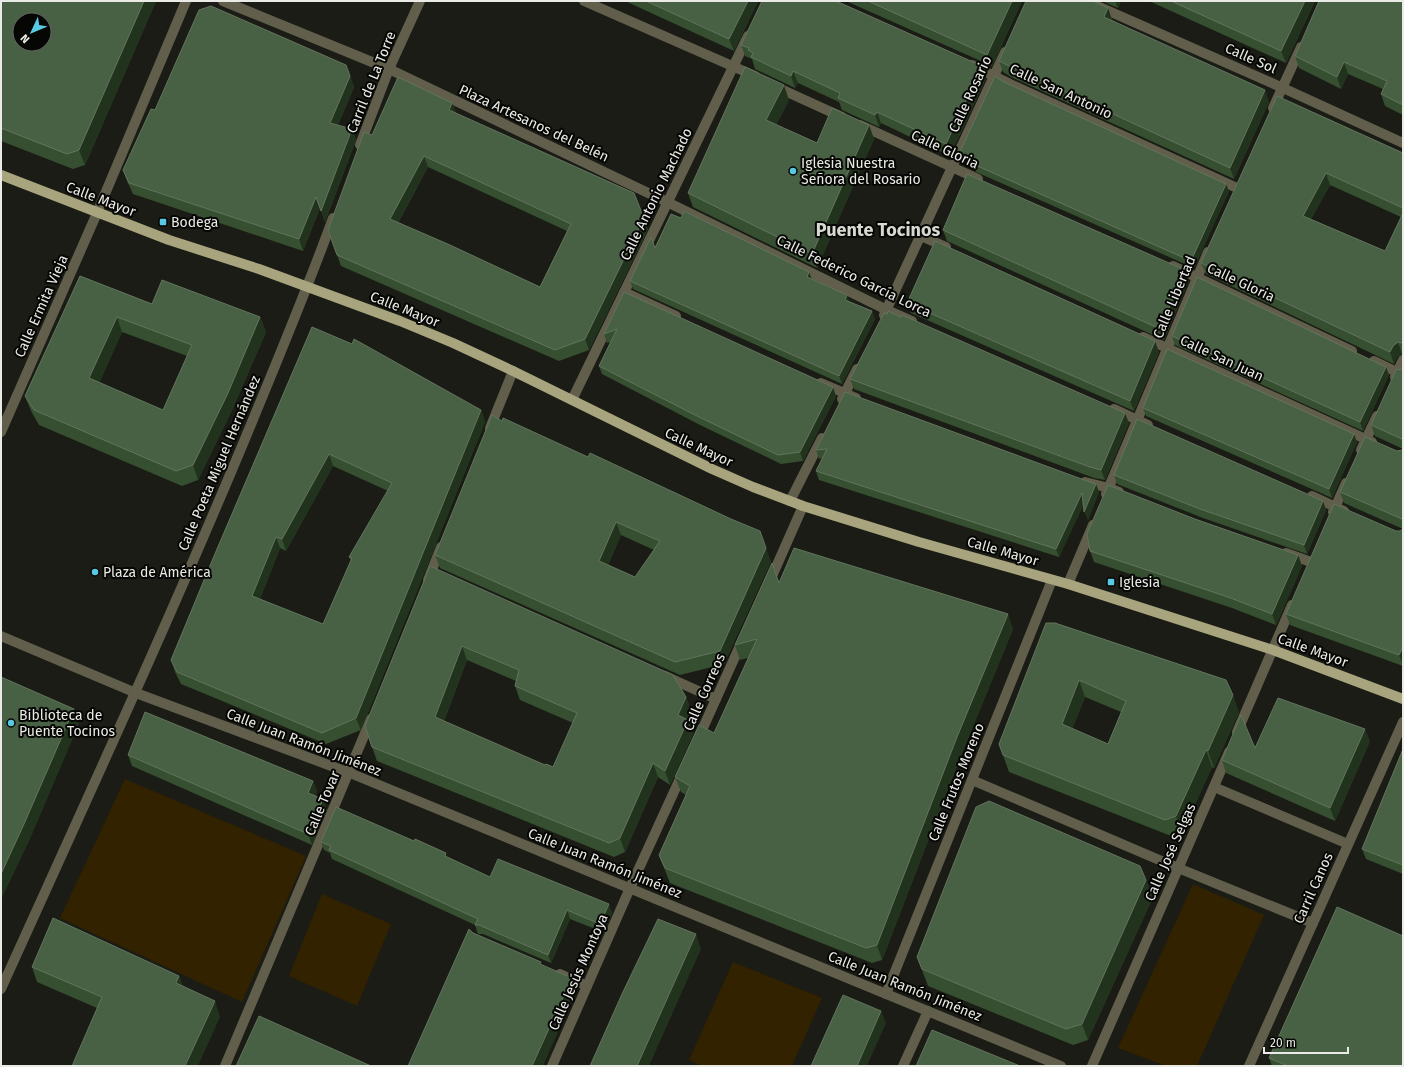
<svg xmlns="http://www.w3.org/2000/svg" width="1404" height="1067" font-family="'Fira Sans',sans-serif">
  <style>
    .green { fill: #322200 }
    .lines { fill: none; stroke-linecap: round; stroke-linejoin: round }
    .minor { stroke: #615f4c; stroke-width: 10 }
    .major { stroke: #a8a47d; stroke-width: 10 }
    .wall { fill: #354f30; fill-rule: evenodd }
    .shaded-wall { fill: #22331d }
    .building { fill: #486043; stroke: #62755d; fill-rule: evenodd }
    .poi-dot { fill: #57c9e2; stroke: #060604; stroke-width: 1.5 }
    .labels { text-anchor: middle; stroke-width: 4; stroke-linejoin: round; paint-order: stroke }
    .street-label { font-size: 14px; fill: #eaebe6; stroke: #060604 }
    .poi-label { font-size: 14px; fill: #eaebe6; stroke: #060604; text-anchor: start }
    .district-label { font-size: 18px; font-weight: bold; fill: #d6d9d0; stroke: #060604 }
  </style>
  <rect width="100%" height="100%" fill="#1a1c15"/>
  <g class="green">
    <polygon points="125,779 306,856 242,1002 60,918"/>
    <polygon points="1193,884 1264,915 1197,1066 1166,1066 1118,1048"/>
    <polygon points="322,894 391,924 357,1006 289,976"/>
    <polygon points="733,962 822,998 792,1066 702,1066 689,1060"/>
  </g>
  <g class="lines">
    <g class="minor">
      <polyline points="223,1 389,69 667,202 887,310 912,321"/>
      <polyline points="584,1 755,76"/>
      <polyline points="1086,1 1283,88 1403,143"/>
      <polyline points="972,65 1010,84 1237,188"/>
      <polyline points="774,86 842,117"/>
      <polyline points="1273,108 1301,47"/>
      <polyline points="860,125 978,179"/>
      <polyline points="360,145 389,69 420,1"/>
      <polyline points="921,236 946,247"/>
      <polyline points="1173,266 1352,351"/>
      <polyline points="624,292 676,316"/>
      <polyline points="884,315 1005,52"/>
      <polyline points="1143,337 1372,442"/>
      <polyline points="1374,361 1403,375"/>
      <polyline points="1395,377 1403,360"/>
      <polyline points="821,383 856,398"/>
      <polyline points="842,399 857,369"/>
      <polyline points="572,400 748,36"/>
      <polyline points="1114,409 1148,425"/>
      <polyline points="490,428 513,371"/>
      <polyline points="1,432 97,213 186,1"/>
      <polyline points="1361,450 1377,416"/>
      <polyline points="1085,482 1109,488 1119,492"/>
      <polyline points="1106,494 1208,252"/>
      <polyline points="1312,496 1344,511"/>
      <polyline points="790,501 822,438"/>
      <polyline points="1333,512 1346,483"/>
      <polyline points="1286,553 1311,562"/>
      <polyline points="428,580 441,547"/>
      <polyline points="769,583 803,506"/>
      <polyline points="1068,584 1093,525"/>
      <polyline points="1,636 136,693 350,773 1061,1066"/>
      <polyline points="665,676 716,699"/>
      <polyline points="1237,732 1292,605"/>
      <polyline points="698,739 743,639"/>
      <polyline points="972,780 1178,868 1313,923"/>
      <polyline points="1214,787 1348,844"/>
      <polyline points="560,974 587,986"/>
      <path d="M1,989C86,801 173,613 252,422C280,354 308,287 333,218"/>
      <polyline points="886,994 1052,580"/>
      <polyline points="225,1066 371,719"/>
      <polyline points="552,1066 630,888 683,772"/>
      <polyline points="903,1066 928,1011"/>
      <polyline points="1092,1066 1229,752"/>
      <polyline points="1249,1066 1403,722"/>
    </g>
    <polyline class="major" points="1,175 169,240 259,269 400,321 453,343 513,371 712,469 753,487 803,506 919,542 1068,584 1273,650 1403,699"/>
  </g>
  <g class="wall">
    <polygon points="1,1 156,1 85,165 73,169 1,141"/>
    <polygon points="625,1 758,1 734,51"/>
    <polygon points="846,1 1022,1 992,66"/>
    <polygon points="1102,1 1121,1 1118,8"/>
    <polygon points="1149,1 1315,1 1286,63"/>
    <polygon points="1403,1 1403,115 1385,106 1381,94 1383,89 1348,74 1341,89 1299,68 1295,56"/>
    <polygon points="1108,8 1112,20 1269,102 1234,179 1013,78 1003,72 999,61"/>
    <polygon points="741,45 986,78 950,156 881,123 879,127 842,110 839,102 798,83 795,88 755,69 752,59 745,56"/>
    <polygon points="346,65 354,87 338,125 352,129 356,140 325,222 320,208 303,251 133,194 127,181 123,170 155,110"/>
    <polygon points="1004,82 1229,191 1194,268 976,172 974,168 962,162 959,154"/>
    <path d="M1277,96L1403,153V354H1402L1397,357L1394,364L1206,274L1201,263ZM1330,185L1401,217L1385,251L1311,219Z"/>
    <polygon points="789,100 776,125 817,143 869,125 874,139 817,268 693,207 688,193"/>
    <path d="M452,103L456,113L648,229L589,350L559,361L341,266L328,230L372,135ZM428,167L567,231L540,287L398,223Z"/>
    <polygon points="943,230 1189,280 1164,340 947,241"/>
    <polygon points="655,248 809,272 811,279 850,302 872,311 875,319 842,384 633,289 630,281"/>
    <path d="M80,276L152,304L260,317L266,332L233,408L198,480L182,486L39,425L31,411L25,396ZM122,332L187,356L163,410L99,383Z"/>
    <polygon points="624,292 836,396 803,461 781,464 700,425 602,374 599,366 611,342 607,343 604,334"/>
    <polygon points="907,303 1159,352 1134,411 911,313"/>
    <path d="M312,327L481,410L485,422L361,730L326,744L181,684L175,672L171,660ZM333,466L388,491L349,557L351,561L323,624L260,599L280,548L286,551Z"/>
    <polygon points="1172,336 1386,367 1389,375 1363,431 1175,345"/>
    <polygon points="1402,369 1403,369 1403,449 1375,436 1371,425"/>
    <polygon points="850,379 1129,423 1105,480 1094,478 854,389"/>
    <polygon points="845,392 1099,492 1088,520 1083,505 1059,557 819,480 816,471 822,458 819,459 816,450"/>
    <polygon points="1143,408 1357,442 1332,498 1146,416"/>
    <path d="M502,421L771,561L724,664L680,675L440,568L435,555ZM621,535L654,550L635,577L608,565Z"/>
    <polygon points="1402,450 1403,450 1403,529 1344,503 1340,492 1397,451"/>
    <polygon points="1114,475 1323,501 1326,510 1307,554 1203,518 1117,484"/>
    <polygon points="1195,519 1298,555 1302,566 1276,625 1232,608 1094,562 1090,551"/>
    <polygon points="1403,529 1403,666 1290,625 1286,614 1396,531 1400,531"/>
    <path d="M430,566L686,697L691,710L687,719L693,734L670,785L658,777L625,852L614,857L377,761L372,747ZM467,660L516,681L515,686L520,700L573,723L553,767L545,765L444,721Z"/>
    <polygon points="779,583 1013,629 962,753 882,960 872,963 670,883 659,855 686,795 681,792 675,777 714,733 748,658 740,660 735,645"/>
    <path d="M1046,623L1239,712L1214,768L1212,767L1182,833L1171,836L1009,772L999,744ZM1085,697L1121,712L1108,744L1072,729Z"/>
    <polygon points="1370,741 1335,821 1226,773 1222,760 1255,748"/>
    <polygon points="1403,749 1403,874 1366,859 1362,849"/>
    <polygon points="128,755 313,781 317,791 315,796 323,799 327,810 312,845 132,766"/>
    <polygon points="321,842 447,857 490,877 612,913 603,932 570,919 551,963 483,934 478,934 475,925 332,859 330,853 324,850"/>
    <polygon points="1146,880 1153,897 1088,1040 1073,1045 928,986 917,957"/>
    <polygon points="32,967 179,976 183,987 220,1017 97,1008 37,982"/>
    <polygon points="1269,1058 1403,1066 1272,1066"/>
  </g>
  <g class="shaded-wall">
    <polygon points="144,1 156,1 85,165 79,150"/>
    <polygon points="748,1 758,1 734,51 729,39"/>
    <polygon points="1012,1 1022,1 992,66 987,55"/>
    <polygon points="1115,1 1121,1 1118,8"/>
    <polygon points="1305,1 1315,1 1286,63 1281,51"/>
    <polygon points="1108,8 1112,20 1108,28 1104,17"/>
    <polygon points="1344,62 1348,74 1341,89 1337,77"/>
    <polygon points="982,66 986,78 950,156 946,144"/>
    <polygon points="793,71 798,83 795,88 791,76"/>
    <polygon points="350,76 354,87 334,134 330,123"/>
    <polygon points="784,85 789,100 771,135 766,120"/>
    <polygon points="1265,90 1269,102 1234,179 1230,168"/>
    <polygon points="452,103 456,114 449,110"/>
    <polygon points="877,112 881,123 879,127 875,115"/>
    <polygon points="869,125 874,139 817,268 812,254"/>
    <polygon points="352,129 356,140 325,222 321,211"/>
    <polygon points="424,156 428,167 394,230 390,219"/>
    <polygon points="1326,173 1330,185 1307,227 1303,216"/>
    <polygon points="1226,184 1229,191 1194,268 1191,261"/>
    <polygon points="316,197 320,208 303,251 299,239"/>
    <polygon points="644,218 648,229 589,350 585,339"/>
    <polygon points="1185,270 1189,280 1164,340 1160,329"/>
    <polygon points="809,272 812,280 807,277"/>
    <polygon points="847,295 850,303 845,300"/>
    <polygon points="872,311 875,319 842,384 839,376"/>
    <polygon points="117,317 122,332 95,393 89,378"/>
    <polygon points="260,317 266,332 233,408 198,480 193,465"/>
    <polygon points="1155,341 1159,352 1134,411 1130,401"/>
    <polygon points="1398,342 1402,354 1397,357 1394,364 1390,352 1393,346"/>
    <polygon points="1386,367 1389,375 1363,431 1360,422"/>
    <polygon points="833,387 836,396 803,461 800,452"/>
    <polygon points="481,410 485,422 361,730 356,718"/>
    <polygon points="1125,413 1129,423 1105,480 1101,470"/>
    <polygon points="1354,434 1357,442 1332,498 1329,489"/>
    <polygon points="329,454 333,466 286,551 282,539"/>
    <polygon points="1096,484 1099,492 1088,520 1084,512"/>
    <polygon points="1082,493 1085,502 1059,557 1056,549"/>
    <polygon points="1323,501 1326,510 1307,554 1304,545"/>
    <polygon points="616,522 621,535 604,574 599,561"/>
    <polygon points="276,537 280,548 257,607 252,596"/>
    <polygon points="766,548 771,561 724,664 720,651"/>
    <polygon points="1298,555 1302,566 1276,625 1272,614"/>
    <polygon points="1008,614 1013,629 962,753 882,960 877,945 957,737"/>
    <polygon points="462,646 467,660 440,731 435,717"/>
    <polygon points="1403,647 1403,665 1399,655"/>
    <polygon points="1079,680 1085,697 1068,741 1062,724"/>
    <polygon points="1233,695 1239,712 1214,768 1208,751"/>
    <polygon points="686,697 691,710 683,729 678,715"/>
    <polygon points="74,709 79,724 30,839 1,900 1,874"/>
    <polygon points="688,720 693,734 670,785 665,771"/>
    <polygon points="1365,729 1370,741 1335,821 1330,808"/>
    <polygon points="1206,750 1212,767 1182,833 1176,816"/>
    <polygon points="653,763 658,777 625,852 620,838"/>
    <polygon points="313,781 317,791 312,804 308,793"/>
    <polygon points="323,799 327,810 312,845 308,834"/>
    <polygon points="1146,880 1153,897 1088,1040 1082,1024"/>
    <polygon points="609,904 612,913 603,932 600,924"/>
    <polygon points="567,910 570,919 551,963 548,955"/>
    <polygon points="696,934 701,949 649,1066 637,1066"/>
    <polygon points="179,976 185,991 176,983"/>
    <polygon points="572,978 576,991 543,1066 532,1066"/>
    <polygon points="215,1001 220,1017 198,1066 185,1066"/>
    <polygon points="881,1011 886,1023 867,1066 857,1066"/>
  </g>
  <g class="building">
    <path d="M1,1H144L79,150L67,154L1,128ZM20,20H44V44H20Z"/>
    <polygon points="646,1 748,1 729,39"/>
    <polygon points="762,1 836,1 982,66 946,144 877,112 875,115 838,98 840,93 793,71 791,76 751,57 753,53 748,50 749,48 741,45"/>
    <polygon points="868,1 1012,1 987,55"/>
    <polygon points="1026,1 1093,1 1108,8 1104,17 1265,90 1230,168 1009,66 999,61"/>
    <polygon points="1171,1 1305,1 1281,51"/>
    <polygon points="1319,1 1403,1 1403,105 1381,94 1387,81 1344,62 1337,77 1295,56"/>
    <polygon points="211,6 346,65 350,76 330,123 352,129 321,211 316,197 299,239 129,183 123,170 151,109 155,110 199,10"/>
    <polygon points="745,67 784,85 766,120 817,143 832,108 869,125 812,254 688,193"/>
    <polygon points="995,76 1004,82 1226,184 1191,261 973,164 974,161 959,154"/>
    <path d="M398,77L452,103L449,110L634,193L644,218L585,339L555,350L337,255L328,230L364,132L372,135ZM424,156L571,224L540,287L450,245L390,219Z"/>
    <polygon points="1277,96 1403,153 1403,208 1326,173 1303,216 1385,251 1403,213 1403,345 1402,343 1398,342 1393,346 1390,352 1201,263"/>
    <polygon points="967,174 1185,270 1160,329 943,230"/>
    <polygon points="684,211 809,272 807,277 847,295 845,300 872,311 839,376 630,281 651,237 655,248 671,214 681,218"/>
    <polygon points="935,241 1155,341 1130,401 907,303"/>
    <path d="M80,276L152,304L162,280L260,317L228,393L193,465L176,471L34,410L25,396ZM117,317L192,345L163,410L89,378Z"/>
    <polygon points="1197,277 1386,367 1360,422 1172,336"/>
    <polygon points="624,292 833,387 800,452 778,455 697,416 599,366 617,329 604,334"/>
    <polygon points="888,311 901,317 902,315 1125,413 1101,470 1090,467 850,379 884,313 887,314"/>
    <path d="M312,327L352,344L354,339L481,410L356,718L322,733L177,672L171,660L214,556ZM329,454L392,483L349,557L352,558L323,624L252,596L276,537L282,539Z"/>
    <polygon points="1167,349 1354,434 1329,489 1143,408"/>
    <polygon points="1402,369 1403,369 1403,441 1402,439 1371,425 1396,370"/>
    <polygon points="845,392 1087,481 1096,484 1084,512 1082,493 1056,549 816,471 827,449 816,450"/>
    <path d="M492,415L502,421L503,418L588,457L590,453L731,519L760,531L766,548L720,651L675,662L435,555ZM616,522L660,541L635,577L599,561Z"/>
    <polygon points="1137,419 1323,501 1304,545 1200,509 1114,475"/>
    <polygon points="1365,437 1397,451 1402,450 1403,450 1403,521 1402,519 1340,492"/>
    <polygon points="1108,485 1195,519 1298,555 1272,614 1228,597 1090,551 1087,534"/>
    <polygon points="1334,504 1396,531 1400,531 1403,529 1403,647 1399,655 1286,614"/>
    <polygon points="794,548 1008,614 957,737 877,945 866,948 665,868 659,855 690,786 675,777 699,725 714,733 757,639 735,645 772,563 779,583"/>
    <path d="M430,566L673,675L686,697L678,715L688,720L665,771L653,763L620,838L609,843L372,747L365,726ZM462,646L519,670L515,686L577,713L553,767L546,764L545,765L435,717Z"/>
    <path d="M1046,623H1055L1226,680L1233,695L1208,751L1206,750L1176,816L1165,820L1003,755L999,744ZM1079,680L1126,701L1108,744L1062,724Z"/>
    <polygon points="1,677 74,709 24,824 1,874"/>
    <polygon points="1278,698 1365,729 1330,808 1222,760 1241,715 1255,748"/>
    <polygon points="145,712 313,781 308,793 323,799 308,834 128,755"/>
    <polygon points="1403,749 1403,865 1362,849"/>
    <polygon points="989,801 1140,866 1146,880 1082,1024 1066,1029 922,969 917,957 976,807"/>
    <polygon points="336,807 414,841 415,839 446,853 445,856 490,877 498,859 609,904 600,924 567,910 548,955 479,925 475,925 478,919 329,850 331,846 321,842"/>
    <polygon points="1337,907 1403,936 1403,1066 1288,1066 1269,1058"/>
    <polygon points="53,918 179,976 176,983 215,1001 185,1066 72,1066 102,997 32,967"/>
    <polygon points="658,919 696,934 637,1066 590,1066 622,994"/>
    <polygon points="469,929 473,933 541,962 540,964 572,978 532,1066 408,1066"/>
    <polygon points="843,995 881,1011 857,1066 811,1066"/>
    <polygon points="259,1016 371,1066 236,1066"/>
    <polygon points="932,1030 1020,1066 916,1066"/>
  </g>
  <g class="poi-dot">
    <circle cx="793" cy="171" r="4"/>
    <rect x="159" y="218" width="8" height="8" rx="2"/>
    <circle cx="95" cy="572" r="4"/>
    <rect x="1107" y="578" width="8" height="8" rx="2"/>
    <circle cx="11" cy="723" r="4"/>
  </g>
  <g class="labels">
    <g class="street-label">
      <text transform="translate(1251 58) rotate(24)" y="5">Calle Sol</text>
      <text transform="translate(371 82) rotate(-68)" y="5">Carril de La Torre</text>
      <text transform="translate(1061 91) rotate(25)" y="5">Calle San Antonio</text>
      <text transform="translate(970 94) rotate(-65)" y="5">Calle Rosario</text>
      <text transform="translate(534 123) rotate(25)" y="5">Plaza Artesanos del Belén</text>
      <text transform="translate(945 149) rotate(25)" y="5">Calle Gloria</text>
      <text transform="translate(656 194) rotate(-64)" y="5">Calle Antonio Machado</text>
      <text transform="translate(101 199) rotate(21)" y="5">Calle Mayor</text>
      <text transform="translate(854 276) rotate(26)" y="5">Calle Federico García Lorca</text>
      <text transform="translate(1241 282) rotate(25)" y="5">Calle Gloria</text>
      <text transform="translate(1174 297) rotate(-67)" y="5">Calle Libertad</text>
      <text transform="translate(41 306) rotate(-66)" y="5">Calle Ermita Vieja</text>
      <text transform="translate(405 309) rotate(22)" y="5">Calle Mayor</text>
      <text transform="translate(1222 358) rotate(25)" y="5">Calle San Juan</text>
      <text transform="translate(699 447) rotate(25)" y="5">Calle Mayor</text>
      <text transform="translate(219 463) rotate(-67)" y="5">Calle Poeta Miguel Hernández</text>
      <text transform="translate(1003 551) rotate(16)" y="5">Calle Mayor</text>
      <text transform="translate(1313 650) rotate(20)" y="5">Calle Mayor</text>
      <text transform="translate(704 692) rotate(-66)" y="5">Calle Correos</text>
      <text transform="translate(304 742) rotate(21)" y="5">Calle Juan Ramón Jiménez</text>
      <text transform="translate(956 782) rotate(-68)" y="5">Calle Frutos Moreno</text>
      <text transform="translate(322 803) rotate(-67)" y="5">Calle Tovar</text>
      <text transform="translate(1170 852) rotate(-66)" y="5">Calle José Selgas</text>
      <text transform="translate(605 863) rotate(22)" y="5">Calle Juan Ramón Jiménez</text>
      <text transform="translate(1313 888) rotate(-66)" y="5">Carril Canos</text>
      <text transform="translate(578 972) rotate(-66)" y="5">Calle Jesús Montoya</text>
      <text transform="translate(905 986) rotate(22)" y="5">Calle Juan Ramón Jiménez</text>
    </g>
    <g class="poi-label">
      <text x="801" y="168">Iglesia Nuestra<tspan x="801" dy="16">Señora del Rosario</tspan></text>
      <text x="171" y="227">Bodega</text>
      <text x="103" y="577">Plaza de América</text>
      <text x="1119" y="587">Iglesia</text>
      <text x="19" y="720">Biblioteca de<tspan x="19" dy="16">Puente Tocinos</tspan></text>
    </g>
    <g class="district-label">
      <text x="878" y="236">Puente Tocinos</text>
    </g>
  </g>
  <rect width="1404" height="1067" fill="none" stroke="#eaebe6" stroke-width="4"/>
  <g transform="translate(32 32) rotate(226)"><circle r="19" fill="#060604" stroke="#61625e"/>
  <path d="M0-3L7 15L0 10L-7 15Z" fill="#57c9e2"/>
  <text y="-6" font-size="11" font-weight="bold" text-anchor="middle" fill="#eaebe6">N</text>
  </g>
  <path d="M1264 1047v6h84v-6" fill="none" stroke="#eaebe6" stroke-width="2"/>
  <text x="1270" y="1047" font-size="12" fill="#eaebe6" stroke="#060604" stroke-width="3" paint-order="stroke">20 m</text>
</svg>
